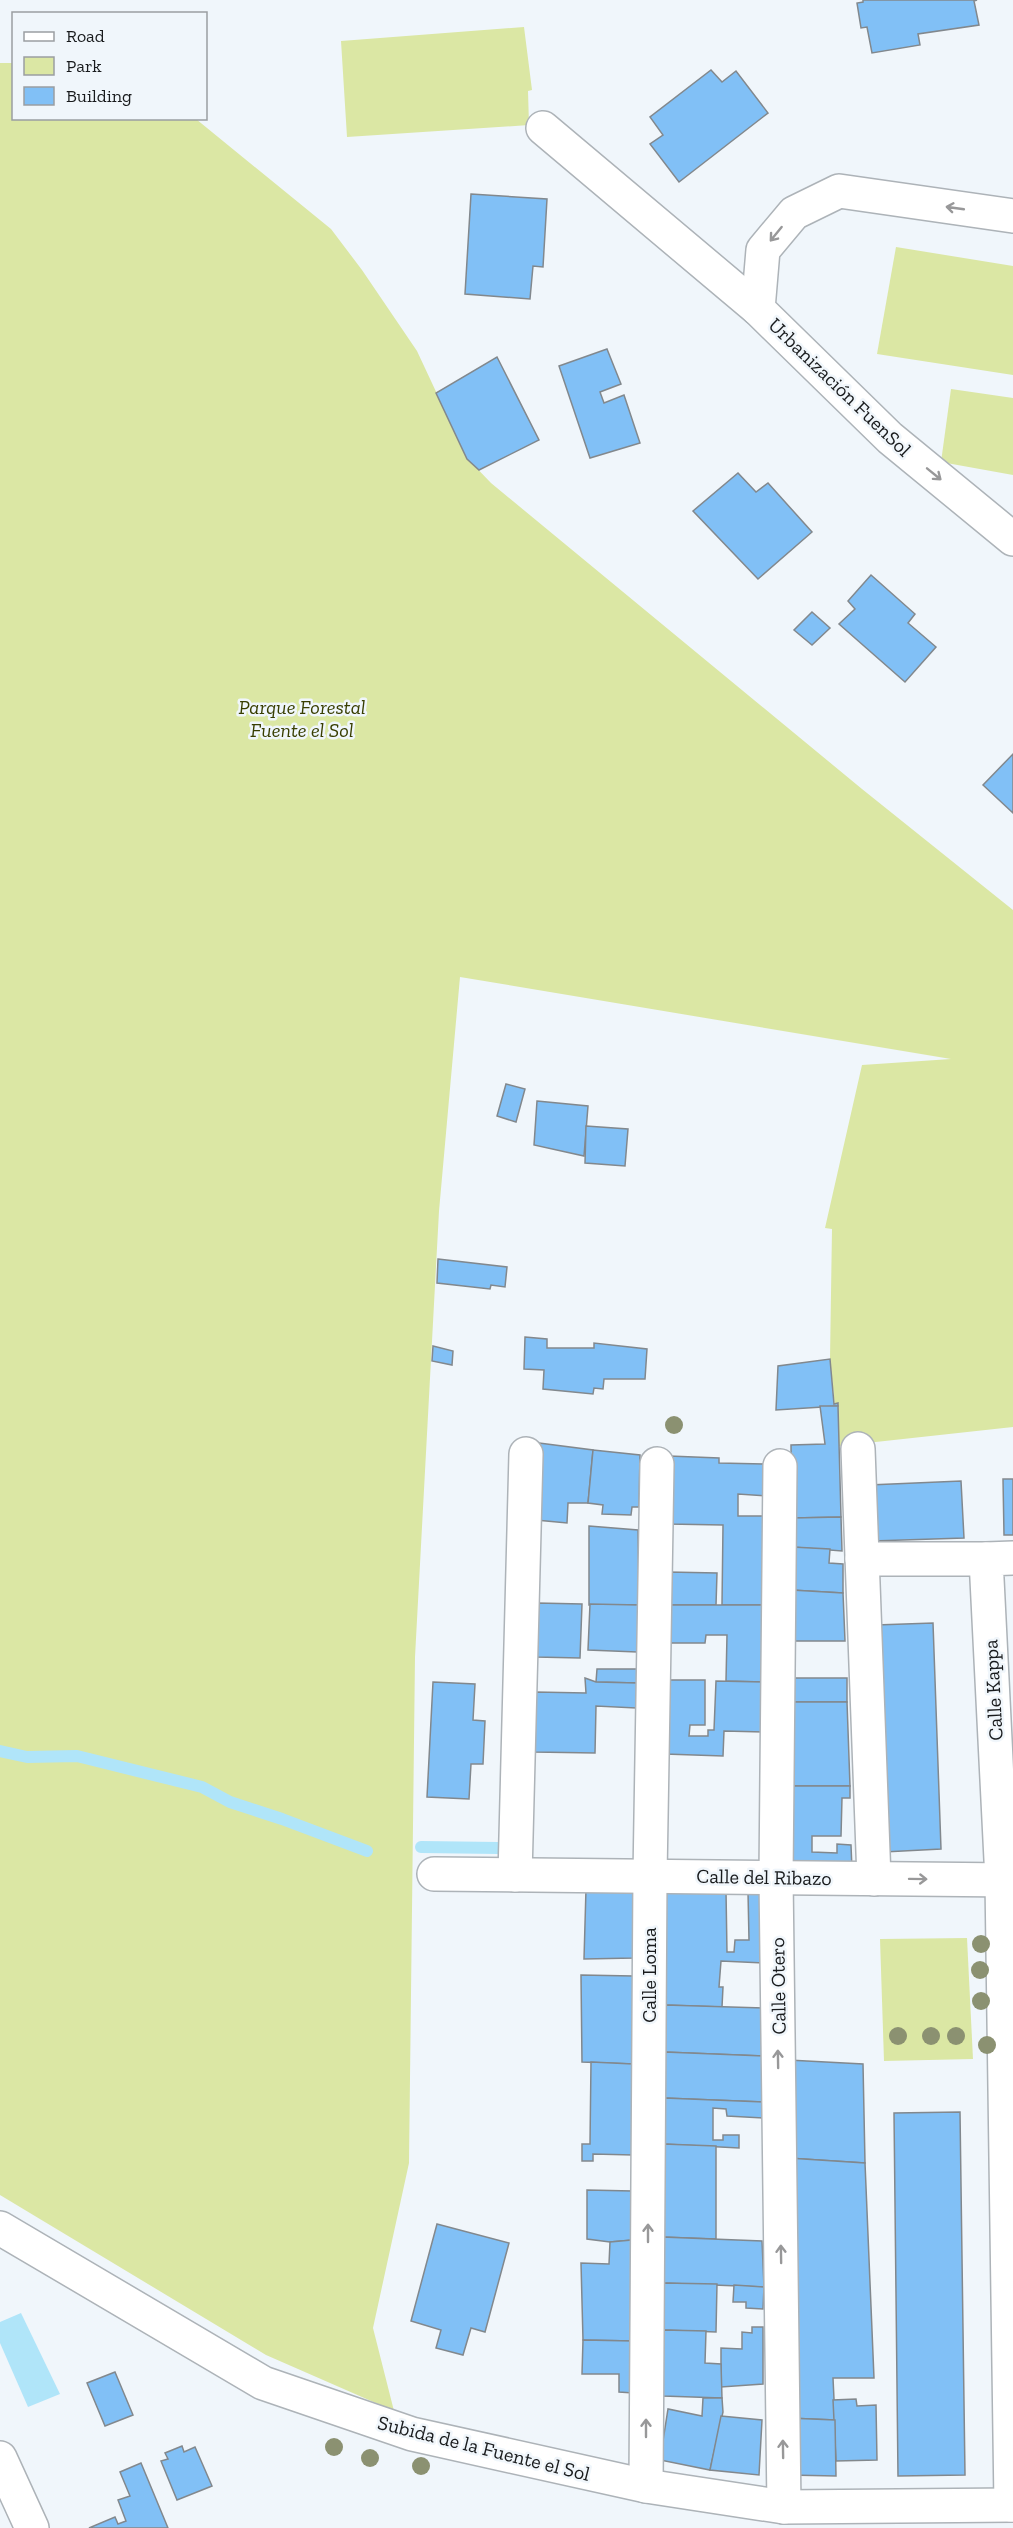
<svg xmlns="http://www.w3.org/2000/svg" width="1013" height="2528" font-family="'Zilla Slab',serif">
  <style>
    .green { fill: #dbe7a4 }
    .water { fill: #b0e5f9 }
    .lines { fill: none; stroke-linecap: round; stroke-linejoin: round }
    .stream { stroke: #b0e5f9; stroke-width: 12 }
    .building { fill: #81c0f6; stroke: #82888d; stroke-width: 1.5 }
    .minor-casing { stroke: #adb3b8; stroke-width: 36 }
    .minor { stroke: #fff; stroke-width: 33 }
    .tree { fill: #8b9171 }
    .oneway { stroke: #989899 }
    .labels { text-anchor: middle; stroke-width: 5; stroke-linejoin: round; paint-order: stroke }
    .street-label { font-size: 20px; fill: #191b1d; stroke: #f0f6fb }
    .park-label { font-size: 20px; font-style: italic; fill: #383e00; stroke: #f0f6fb }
  </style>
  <rect width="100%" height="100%" fill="#f0f6fb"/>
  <g class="green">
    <polygon points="524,27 532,90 528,91 529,125 347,137 341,41"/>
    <polygon points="0,63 13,63 14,118 196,119 331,229 362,270 417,351 467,458 491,483 862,789 1013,910 1013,1427 839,1446 830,1359 832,1229 825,1228 862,1065 951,1059 460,977 439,1211 415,1657 409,2163 373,2328 394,2411 266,2355 0,2195"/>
    <polygon points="896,247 1013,266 1013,375 877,354"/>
    <polygon points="951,389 1013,398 1013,475 941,462"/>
    <polygon points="967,1938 973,2059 884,2061 880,1939"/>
  </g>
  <polygon class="water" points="21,2313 60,2394 28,2407 0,2343 0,2322"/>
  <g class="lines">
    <g class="stream">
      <polyline points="0,1751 27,1757 77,1756 202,1787 230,1802 282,1819 367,1851"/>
      <polyline points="421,1847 498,1848"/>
    </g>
  </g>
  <g class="building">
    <polygon points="863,0 977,0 974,1 979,25 918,34 920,45 872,53 867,27 861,28 857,3 863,2"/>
    <polygon points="711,70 722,82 736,71 768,113 679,182 650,144 663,135 650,117"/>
    <polygon points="471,194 547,199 543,267 533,266 530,299 465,294"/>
    <polygon points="607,349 621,384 600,392 604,403 624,395 640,443 590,458 559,366"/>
    <polygon points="497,357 539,440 479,470 467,459 436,393"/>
    <polygon points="738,473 756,492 768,483 812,532 758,579 693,511"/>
    <polygon points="871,575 915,614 908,623 936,647 905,682 839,624 855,609 848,601"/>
    <polygon points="812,612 830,628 812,645 794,630"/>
    <polygon points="1013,754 1013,813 983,785"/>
    <polygon points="506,1084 525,1089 516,1122 497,1116"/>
    <polygon points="537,1101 588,1106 584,1156 534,1145"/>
    <polygon points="586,1126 628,1129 625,1166 585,1163"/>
    <polygon points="438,1259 507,1267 505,1287 491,1285 490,1289 437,1283"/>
    <polygon points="525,1337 547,1339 547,1348 594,1348 594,1343 647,1349 645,1379 604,1379 603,1389 594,1388 593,1394 543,1389 544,1370 524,1369"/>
    <polygon points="433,1346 453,1351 452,1365 432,1361"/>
    <polygon points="830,1359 834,1404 838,1403 838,1406 776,1410 778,1366"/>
    <polygon points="820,1406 838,1406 841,1517 792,1518 791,1445 825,1444"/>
    <polygon points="539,1443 593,1450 588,1503 568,1503 567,1523 536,1520"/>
    <polygon points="593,1450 640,1455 639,1507 632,1507 631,1515 602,1514 603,1505 588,1503"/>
    <polygon points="669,1456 719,1458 719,1463 768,1464 767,1496 738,1494 738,1516 768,1516 767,1605 722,1605 723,1525 668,1524"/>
    <polygon points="1003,1479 1013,1479 1013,1535 1004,1535"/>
    <polygon points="961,1481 964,1538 872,1541 869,1485"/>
    <polygon points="841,1517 842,1551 792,1547 792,1518"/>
    <polygon points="589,1526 638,1530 639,1605 589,1605"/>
    <polygon points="792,1547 830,1549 829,1563 843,1564 843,1593 791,1590"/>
    <polygon points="668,1572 717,1573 716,1605 667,1605"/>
    <polygon points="791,1590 843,1593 845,1641 790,1641"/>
    <polygon points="537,1603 582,1604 580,1658 536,1657"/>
    <polygon points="590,1604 639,1605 637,1652 588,1650"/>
    <polygon points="667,1605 767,1605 766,1682 726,1681 727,1635 706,1635 705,1643 667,1643"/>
    <polygon points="933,1623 941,1849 884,1852 876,1625"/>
    <polygon points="597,1669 637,1669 637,1683 596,1682"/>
    <polygon points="585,1678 596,1682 637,1683 636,1708 596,1706 595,1753 534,1752 536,1692 586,1693"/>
    <polygon points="791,1678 847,1678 847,1702 790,1702"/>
    <polygon points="666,1680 705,1680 705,1725 690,1725 689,1736 708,1736 708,1730 714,1730 716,1681 766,1682 766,1732 724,1731 723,1756 665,1754"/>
    <polygon points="433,1682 475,1684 473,1720 485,1721 483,1764 471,1764 469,1799 427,1797"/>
    <polygon points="790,1702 847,1702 850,1786 790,1786"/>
    <polygon points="790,1786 850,1786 850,1798 842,1798 841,1836 812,1836 812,1852 837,1853 837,1844 851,1845 852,1870 790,1865"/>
    <polygon points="586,1889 634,1890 634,1958 584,1959"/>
    <polygon points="665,1890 726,1891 727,1952 734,1952 735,1940 749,1940 748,1892 765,1892 765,1963 721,1961 719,1987 723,1987 722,2007 665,2005"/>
    <polygon points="581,1975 633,1976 633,2064 582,2062"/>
    <polygon points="665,2005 764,2008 764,2056 664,2052"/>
    <polygon points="664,2052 764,2056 764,2102 664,2098"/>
    <polygon points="788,2060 863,2064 865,2163 788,2158"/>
    <polygon points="591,2062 633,2064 633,2155 593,2154 593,2161 582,2161 582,2144 590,2144"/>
    <polygon points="664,2098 764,2102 763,2118 727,2116 726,2109 713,2108 713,2140 723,2140 723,2135 739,2135 739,2148 663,2144"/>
    <polygon points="960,2112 965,2475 898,2476 894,2113"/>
    <polygon points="663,2144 716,2146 716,2239 662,2237"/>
    <polygon points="788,2158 865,2163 874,2378 833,2378 835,2420 788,2418"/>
    <polygon points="587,2190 632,2191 632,2240 610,2242 587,2239"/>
    <polygon points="437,2224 509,2243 485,2332 471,2328 463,2355 436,2348 441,2330 411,2321"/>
    <polygon points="662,2237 762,2241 764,2287 663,2283"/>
    <polygon points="632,2240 633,2341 583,2340 581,2263 609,2264 610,2242"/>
    <polygon points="663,2283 717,2284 716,2332 663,2330"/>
    <polygon points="734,2285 764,2287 763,2309 746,2308 746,2302 733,2302"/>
    <polygon points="752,2327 763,2327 763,2384 721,2387 721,2348 742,2349 742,2332 752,2333"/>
    <polygon points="663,2330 706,2331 705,2363 721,2364 722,2398 663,2396"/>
    <polygon points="583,2340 633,2341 633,2393 619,2392 619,2374 582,2374"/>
    <polygon points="115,2372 133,2415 105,2426 87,2383"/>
    <polygon points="703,2398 722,2398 723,2412 710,2470 660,2460 668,2409 702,2416"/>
    <polygon points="856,2399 857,2406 876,2405 877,2460 836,2461 833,2400"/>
    <polygon points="721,2416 762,2420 759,2475 710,2470"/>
    <polygon points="788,2418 835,2420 836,2476 788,2475"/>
    <polygon points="182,2446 184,2452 195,2447 212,2486 177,2500 161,2461 168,2459 165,2453"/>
    <polygon points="141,2463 168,2528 89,2528 115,2517 118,2524 126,2521 118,2500 130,2496 120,2472"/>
  </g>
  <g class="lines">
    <g class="minor-casing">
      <g id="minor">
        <polyline points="543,128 758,309"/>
        <polyline points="1013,216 839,191 794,213 763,250 758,309 890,438 1013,539"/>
        <polyline points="858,1449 874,1879"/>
        <polyline points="780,1466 776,1877 784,2507"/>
        <polyline points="862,1559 986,1559"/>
        <polyline points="434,1874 1013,1880"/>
        <polyline points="515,1875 526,1454"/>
        <polyline points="0,2228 263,2383 412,2434 646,2486 784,2507 1013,2505"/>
        <polyline points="0,2458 32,2528"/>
        <polyline points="646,2486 650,1876 657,1464"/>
        <polyline points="1011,2505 1002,1880 986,1559 1013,1558"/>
      </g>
    </g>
    <use href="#minor" class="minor"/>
  </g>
  <g class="tree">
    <circle cx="674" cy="1425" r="9"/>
    <circle cx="981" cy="1944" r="9"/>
    <circle cx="980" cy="1970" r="9"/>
    <circle cx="981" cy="2001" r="9"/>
    <circle cx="898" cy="2036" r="9"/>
    <circle cx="931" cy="2036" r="9"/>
    <circle cx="956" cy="2036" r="9"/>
    <circle cx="987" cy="2045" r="9"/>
    <circle cx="334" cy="2447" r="9"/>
    <circle cx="370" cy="2458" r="9"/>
    <circle cx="421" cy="2466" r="9"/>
  </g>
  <defs><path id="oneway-shaft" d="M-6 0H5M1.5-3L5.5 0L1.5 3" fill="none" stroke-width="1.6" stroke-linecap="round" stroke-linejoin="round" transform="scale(1.5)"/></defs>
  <g class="oneway">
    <use href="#oneway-shaft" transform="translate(955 208) rotate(-172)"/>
    <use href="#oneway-shaft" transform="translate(776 234) rotate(129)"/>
    <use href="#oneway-shaft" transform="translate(934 474) rotate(39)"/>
    <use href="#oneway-shaft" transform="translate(918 1879) rotate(1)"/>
    <use href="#oneway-shaft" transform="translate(778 2059) rotate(-91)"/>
    <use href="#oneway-shaft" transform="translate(648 2233) rotate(-90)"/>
    <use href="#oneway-shaft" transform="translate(781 2254) rotate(-91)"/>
    <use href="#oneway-shaft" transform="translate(646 2428) rotate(-90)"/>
    <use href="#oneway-shaft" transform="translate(783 2449) rotate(-91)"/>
  </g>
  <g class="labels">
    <g class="street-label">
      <text transform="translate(840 387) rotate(44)" y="7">Urbanización FuenSol</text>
      <text transform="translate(993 1690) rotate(-93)" y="7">Calle Kappa</text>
      <text transform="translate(764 1877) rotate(1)" y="7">Calle del Ribazo</text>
      <text transform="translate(649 1975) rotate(-90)" y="7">Calle Loma</text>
      <text transform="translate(778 1986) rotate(-91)" y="7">Calle Otero</text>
      <text transform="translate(484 2448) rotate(14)" y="7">Subida de la Fuente el Sol</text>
    </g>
    <g class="park-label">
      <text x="302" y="714">Parque Forestal<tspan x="302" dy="23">Fuente el Sol</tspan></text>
    </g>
  </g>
  <rect x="12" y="12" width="195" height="108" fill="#f0f6fb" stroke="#9a9ea2" stroke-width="1.5"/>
  <rect x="24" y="32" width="30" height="9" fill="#ffffff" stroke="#9a9ea2" stroke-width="1.5"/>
  <text x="66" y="42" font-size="18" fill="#191b1d">Road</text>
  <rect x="24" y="57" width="30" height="18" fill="#dbe7a4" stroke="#9a9ea2" stroke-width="1.5"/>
  <text x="66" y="72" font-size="18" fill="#191b1d">Park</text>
  <rect x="24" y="87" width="30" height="18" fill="#81c0f6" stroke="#9a9ea2" stroke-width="1.5"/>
  <text x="66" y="102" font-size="18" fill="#191b1d">Building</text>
</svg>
